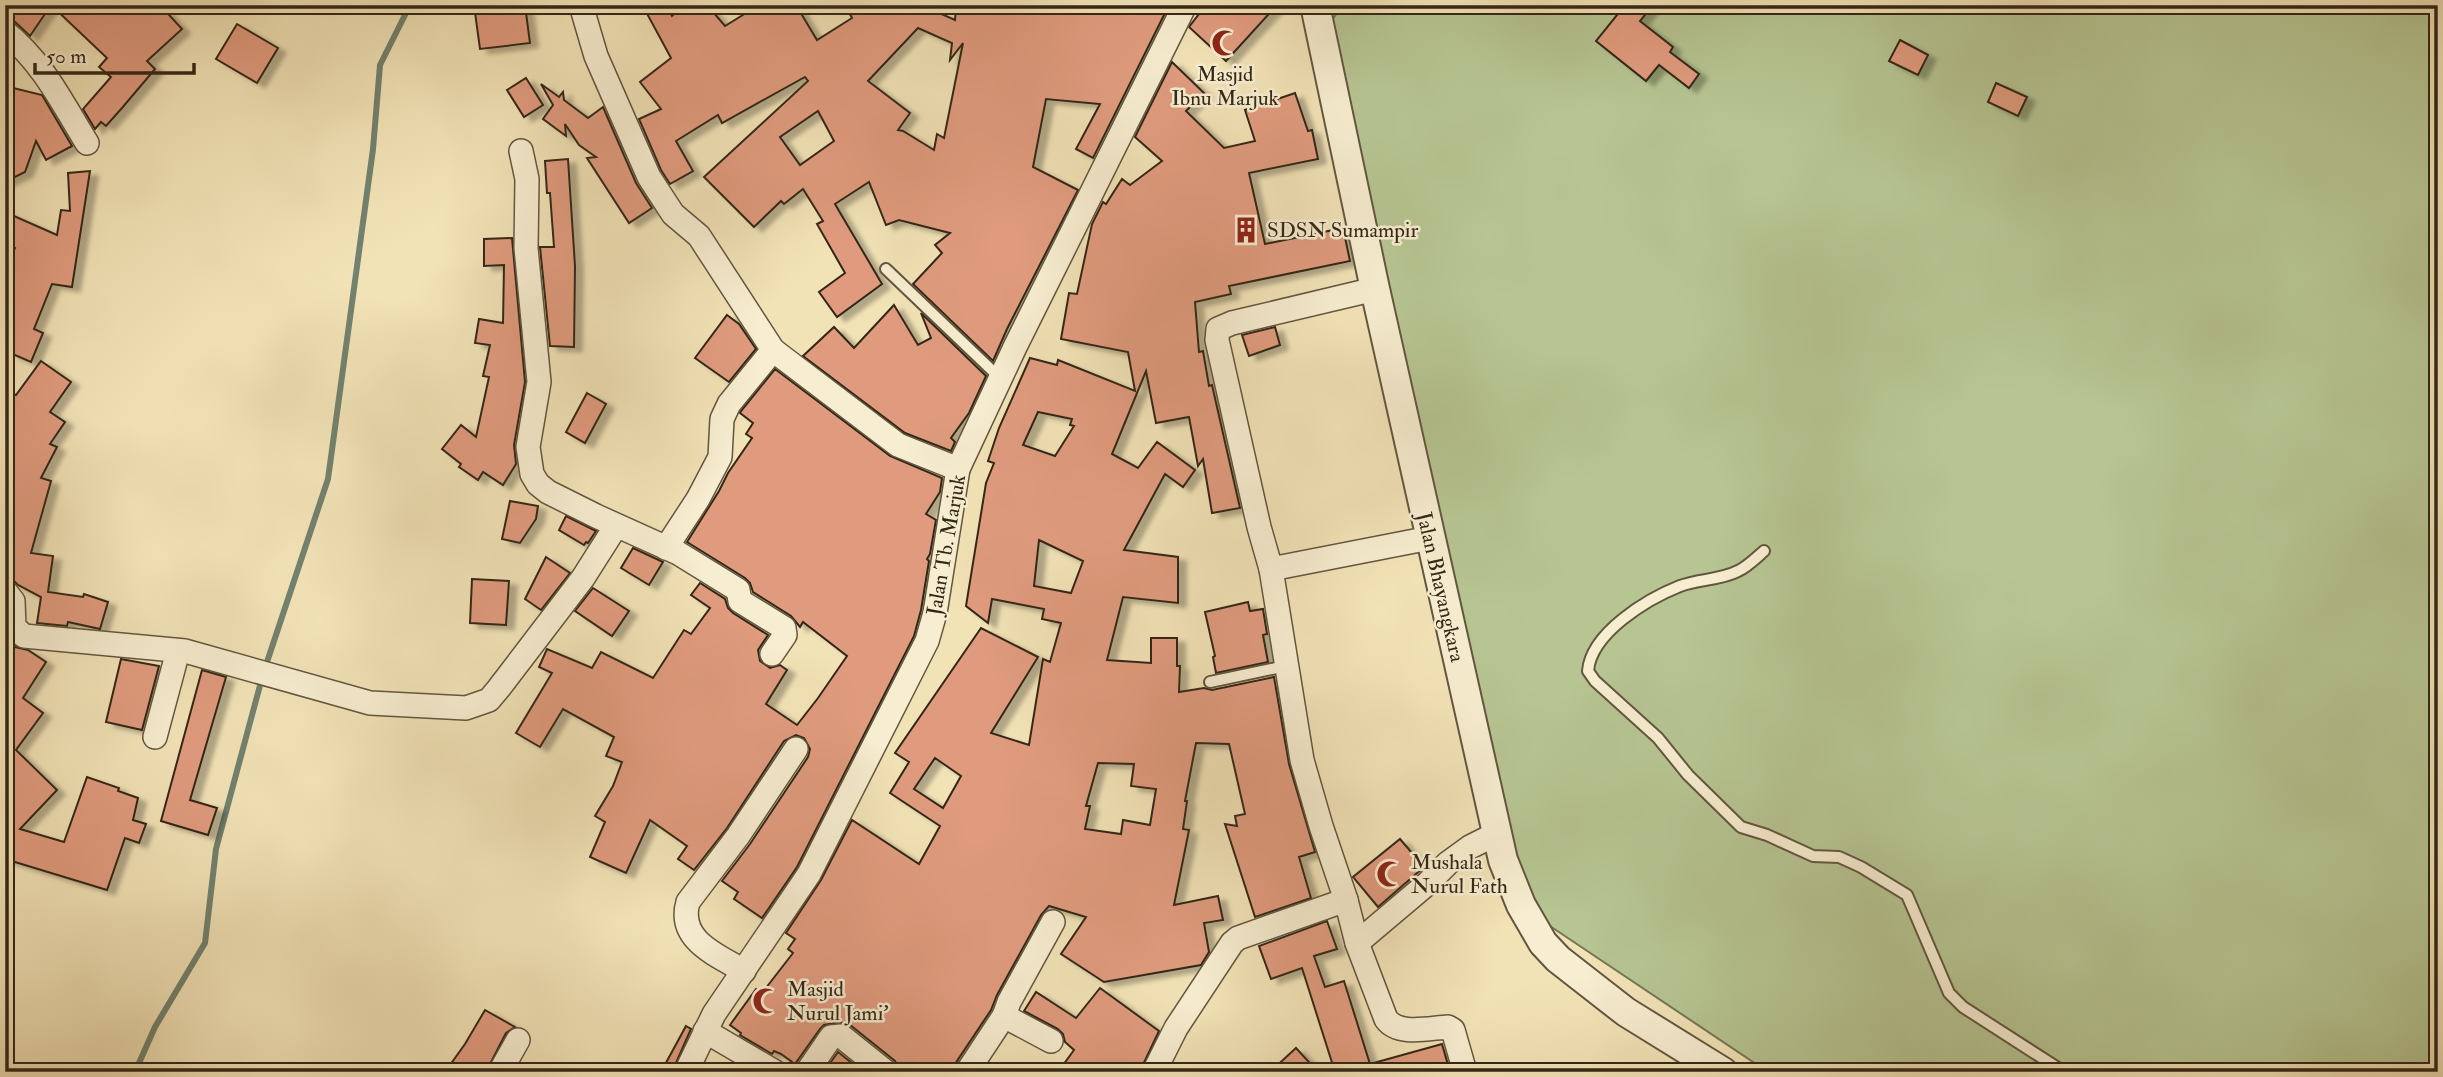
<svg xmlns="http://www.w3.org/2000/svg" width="2443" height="1077" font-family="'IM FELL Double Pica',serif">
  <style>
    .green { fill: #b6c592; stroke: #747654; stroke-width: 2 }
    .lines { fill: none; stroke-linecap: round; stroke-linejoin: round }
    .stream { stroke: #72826f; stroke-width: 6 }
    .building { fill: #e09b7e; stroke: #332717; stroke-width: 2; fill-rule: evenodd; filter: url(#shadow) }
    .service-casing { stroke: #63563f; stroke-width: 14 }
    .minor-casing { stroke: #63563f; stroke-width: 26 }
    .tertiary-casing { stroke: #63563f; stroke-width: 32 }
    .service { stroke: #f7edd0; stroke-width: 10 }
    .minor { stroke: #f7edd0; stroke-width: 23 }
    .tertiary { stroke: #f7edd0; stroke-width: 28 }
    .labels { text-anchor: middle; stroke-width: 5; stroke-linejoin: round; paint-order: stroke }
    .poi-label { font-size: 21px; fill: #332717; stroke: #f7edd0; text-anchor: start }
    .street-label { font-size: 21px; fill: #332717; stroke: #f7edd0 }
  </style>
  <defs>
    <filter id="shadow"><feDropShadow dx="8" dy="4.5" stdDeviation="2" flood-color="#0004"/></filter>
  </defs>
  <rect width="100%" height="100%" fill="#f2e3b7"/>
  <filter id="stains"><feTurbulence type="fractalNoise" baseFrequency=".00286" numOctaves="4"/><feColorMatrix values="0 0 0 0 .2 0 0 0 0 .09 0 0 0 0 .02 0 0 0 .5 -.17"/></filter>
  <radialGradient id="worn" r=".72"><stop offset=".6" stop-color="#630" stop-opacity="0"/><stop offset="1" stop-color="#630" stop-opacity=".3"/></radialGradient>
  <polygon class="green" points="1343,5 2438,5 2438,1072 1768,1072 1526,910 1323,32"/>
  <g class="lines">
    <g class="stream">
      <polyline points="265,668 328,479 373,149 380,65 410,5"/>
      <polyline points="135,1072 155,1027 205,943 216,849 262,678"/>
    </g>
  </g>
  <g class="building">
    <polygon points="11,5 51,5 30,36 14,21 5,18 5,13"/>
    <polygon points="51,5 160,5 182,29 147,61 155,69 122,108 106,126 101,122 95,129 83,109 111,77 99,67 107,58"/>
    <polygon points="474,5 525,5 530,43 480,49"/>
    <path d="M654,5H666L672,16L684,5H707L725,26L759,5H796L817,40L852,18L845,5H921L955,20L956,5H1169L1093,158L1076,149L1100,104L1046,99L1033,167L1078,190L1007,329L993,361L913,284L942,253L935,245L950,233L899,220L886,225L869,182L835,204L882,284L837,317L819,292L845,273L817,224L823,221L803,189L784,204L781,201L754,227L704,177L808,81L805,77L722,123L718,115L676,141L693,171L670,184L661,170L639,119L661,109L640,82L671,58L645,10ZM918,28L952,43L950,60L963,43L944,138L937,134L934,150L903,131L898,130L910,113L868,81ZM818,111L834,141L800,165L780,137Z"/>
    <polygon points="1206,5 1277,5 1226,61 1189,27"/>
    <polygon points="1625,5 1653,5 1640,21 1673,47 1670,52 1699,74 1689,88 1659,65 1646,81 1596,41"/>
    <polygon points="237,24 278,48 257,83 216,59"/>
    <polygon points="1900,40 1928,55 1918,75 1889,61"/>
    <path d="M1172,62L1204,93L1186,111L1224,148L1255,141L1245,110L1295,93L1308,131L1312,130L1318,159L1249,173L1265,244L1343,228L1350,261L1229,286L1231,294L1195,302L1199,352L1203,351L1209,386L1212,385L1240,508L1212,513L1203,459L1198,466L1189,417L1156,423L1146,371L1112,454L1138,468L1157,442L1195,470L1183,487L1165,474L1124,550L1178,557V603L1123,597L1107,660L1151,663V638H1177V666H1180L1179,692L1204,688L1212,690L1274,677L1289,764L1315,852L1299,857L1311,898L1255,917L1225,824L1237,826L1235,816L1245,814L1229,744L1196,743L1185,801H1187L1183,829L1189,830L1174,905L1218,896L1223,920L1204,923L1209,952L1201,965L1104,982L1061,954L1086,917L1049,906L1041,915L997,995L991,1010L955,1064L953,1072H900L895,1061L850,1025L840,1022L824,1025L820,1029L795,1064L781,1054L774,1051L772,1054L740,1035L741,1033L730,1025L756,989L762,993L793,953L788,949L795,939L786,933L821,880L852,820L919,864L940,826L890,793L909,762L895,753L981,628L1038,657L991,733L1029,745L1043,659L1050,662L1061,623L1042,619L1044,609L992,599L988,623L966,606L986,483L994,463L988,461L999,428L1030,358L1057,365L1058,360L1135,391L1128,352L1061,339L1069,293L1077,294L1092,224L1103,202L1106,204L1122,179L1130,185L1162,161L1135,137ZM1038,412L1072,419L1070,425L1074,426L1055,456L1023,445ZM1039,540L1083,561L1071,593L1034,586ZM935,758L961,776L943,808L914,789ZM1098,763L1134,764L1131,786L1156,789L1150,825L1123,820L1121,834L1085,829L1090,806H1086Z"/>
    <polygon points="526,78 543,105 524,117 507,90"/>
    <polygon points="1996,83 2027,97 2018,116 1988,102"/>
    <polygon points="541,84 559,97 563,92 564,100 588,118 603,107 636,183 652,208 629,223 587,158 596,157 579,145 565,124 566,136 543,119 553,105"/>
    <polygon points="5,86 42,95 72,146 46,160 36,141 25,172 5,182"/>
    <polygon points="568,159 575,266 574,347 550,346 540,247 554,247 550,193 547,193 545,161"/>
    <polygon points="90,171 72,287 52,284 34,329 43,333 31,362 10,353 14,342 5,338 5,270 15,248 5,244 5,212 57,235 61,210 70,211 68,173"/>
    <polygon points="512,238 525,382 514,445 516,464 503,485 483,472 478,480 459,467 461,464 442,449 461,425 476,437 489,377 483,376 490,345 475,343 479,319 503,323 504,265 484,266 484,239"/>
    <polygon points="894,305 918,345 931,338 921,313 986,376 969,413 951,438 955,442 951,451 905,433 803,356 834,327 854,348"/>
    <polygon points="727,315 739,324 756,349 729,382 695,358"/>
    <polygon points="1275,327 1280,345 1249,356 1242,335"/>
    <polygon points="41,361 71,382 50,412 65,422 50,444 57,447 41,478 51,481 31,553 53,556 48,592 83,597 84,594 108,602 100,629 68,622 67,626 37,623 41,597 18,585 11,578 5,577 5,410 13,394 16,395"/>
    <polygon points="775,369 890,456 942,478 940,492 926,514 936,520 930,554 927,559 929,561 921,610 914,636 797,867 762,918 734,899 738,892 722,881 750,844 808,757 810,749 804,738 796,735 784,741 727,828 694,870 678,859 687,846 650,820 626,873 590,857 605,822 595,816 613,786 622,762 606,756 614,737 563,709 540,747 516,733 552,673 539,667 547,649 592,668 601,652 653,678 684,630 691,634 710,608 691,595 700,583 725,599 728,608 733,613 768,635 758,650 760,661 770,668 780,665 787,670 766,704 797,725 818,698 847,656 803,622 800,627 791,616 753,592 750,583 745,578 687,542 719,491 728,473 752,438 746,434 753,423 740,413 741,411"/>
    <polygon points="587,393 606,404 585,443 566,432"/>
    <polygon points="510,501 538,506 536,519 520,543 502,539"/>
    <polygon points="566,516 596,531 588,543 586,542 584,545 559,530"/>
    <polygon points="633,548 663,562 649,585 621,568"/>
    <polygon points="546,557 570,573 541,610 525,599"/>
    <polygon points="472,579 509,581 506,625 470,623"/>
    <polygon points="593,588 629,611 612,636 575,611"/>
    <polygon points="1248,602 1250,611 1263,609 1267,634 1263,635 1268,662 1216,673 1213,657 1215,656 1205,612"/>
    <polygon points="5,638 15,647 28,650 46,662 23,698 43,713 16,750 57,790 20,829 64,842 87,777 119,788 118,791 138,798 133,820 146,824 139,843 125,838 107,890 5,859"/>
    <polygon points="121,659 159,666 142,730 106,722"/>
    <polygon points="202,670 226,677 190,800 217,808 208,835 161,821"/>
    <polygon points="1400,839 1424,867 1378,907 1353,877"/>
    <polygon points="1327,921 1337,949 1314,956 1325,987 1344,981 1370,1064 1442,1044 1450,1072 1335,1072 1302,968 1271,979 1259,946"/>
    <polygon points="1100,988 1159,1031 1141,1069 1139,1072 1058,1072 1074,1050 1065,1042 1063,1034 1058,1029 1024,1011 1036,992 1076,1018"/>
    <polygon points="485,1010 515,1027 506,1033 486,1072 445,1072 465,1044"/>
    <polygon points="686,1026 691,1029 672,1072 661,1072"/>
    <polygon points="1296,1048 1318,1072 1270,1072"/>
    <polygon points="838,1052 863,1072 835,1072 828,1066"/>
  </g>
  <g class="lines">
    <g class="service-casing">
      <g id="service">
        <polyline points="886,269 1000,378"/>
        <path d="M1764,551C1756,558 1747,567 1738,571C1721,580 1698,579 1680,586C1647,599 1591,633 1588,671L1595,681L1658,738L1688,775L1741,827L1767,835L1813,856L1839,857L1861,867L1907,895L1949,993L1963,1007L2064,1072"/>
        <polyline points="1210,682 1286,666"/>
      </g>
    </g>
    <g class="minor-casing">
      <g id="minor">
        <polyline points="581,5 596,56 649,177 673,214 699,236 773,350 898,445 958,469"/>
        <path d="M5,32C42,61 63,104 87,143"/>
        <polyline points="521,151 527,179 526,248 539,382 528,447 532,474 538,484 548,492 596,516 678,553 738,590 740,601 784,628 785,635 772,654"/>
        <polyline points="1375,289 1232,323 1218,329 1217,340 1259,527 1271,569 1430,538"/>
        <polyline points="666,548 698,499 720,457 722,419 729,404 773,350"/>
        <path d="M1271,569L1302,760L1321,826L1346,900L1357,943L1386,1019C1398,1036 1429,1028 1448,1027L1453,1030L1465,1072"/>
        <polyline points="5,591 13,601 14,627 24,636 185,651 370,703 466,708 489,700 499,688 583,578 616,526"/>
        <polyline points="155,737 178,651"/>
        <polyline points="1357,943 1428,883 1448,863 1470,847 1496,834"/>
        <path d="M744,971C717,955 677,940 688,902L738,836L796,749"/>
        <polyline points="1004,1016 1051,1041"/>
        <polyline points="705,1031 775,1072"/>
        <polyline points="500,1072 518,1040"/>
        <polyline points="686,1072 714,1014 809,874 927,641 935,613 958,469 1015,347 1185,5"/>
        <polyline points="807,1072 831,1037 841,1036 886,1072"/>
        <polyline points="967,1072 1004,1016 1009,1002 1053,922"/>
        <polyline points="1154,1072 1176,1028 1232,943 1238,938 1346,900"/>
      </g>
    </g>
    <g class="tertiary-casing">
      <polyline id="tertiary" points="1315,5 1375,289 1503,860 1521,905 1543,943 1558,959 1626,1012 1723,1072"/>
    </g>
    <use href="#service" class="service"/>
    <use href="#minor" class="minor"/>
    <use href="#tertiary" class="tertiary"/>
  </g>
  <defs>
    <g id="mosque-bare" transform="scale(2.1)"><path d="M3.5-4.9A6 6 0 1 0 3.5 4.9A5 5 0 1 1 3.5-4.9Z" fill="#8f2418" stroke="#f7edd0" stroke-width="2.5" paint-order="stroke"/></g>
    <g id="building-bare" transform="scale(2.1)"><path d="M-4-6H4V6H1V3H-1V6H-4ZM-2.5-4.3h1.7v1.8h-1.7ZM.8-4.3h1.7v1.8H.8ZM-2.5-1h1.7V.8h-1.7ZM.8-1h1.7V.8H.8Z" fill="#8f2418" stroke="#f7edd0" stroke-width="2.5" paint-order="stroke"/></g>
  </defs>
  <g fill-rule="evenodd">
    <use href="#mosque-bare" x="1225" y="43"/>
    <use href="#building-bare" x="1246" y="230"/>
    <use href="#mosque-bare" x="1390" y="874"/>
    <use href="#mosque-bare" x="766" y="1001"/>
  </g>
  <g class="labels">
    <g class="poi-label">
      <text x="1225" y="81" text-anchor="middle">Masjid<tspan x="1225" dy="24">Ibnu Marjuk</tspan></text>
      <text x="1267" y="237">SDSN Sumampir</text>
      <text x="1411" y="869">Mushala<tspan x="1411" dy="24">Nurul Fath</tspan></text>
      <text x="787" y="996">Masjid<tspan x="787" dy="24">Nurul Jami'</tspan></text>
    </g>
    <g class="street-label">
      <text transform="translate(946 545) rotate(-80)" y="7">Jalan Tb. Marjuk</text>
      <text transform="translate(1441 587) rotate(77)" y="7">Jalan Bhayangkara</text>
    </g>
  </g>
  <rect width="2443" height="1077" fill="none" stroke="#f2e3b7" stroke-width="28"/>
  <rect x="7" y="7" width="2429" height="1063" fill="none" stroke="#332717" stroke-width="3.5"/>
  <rect x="14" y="14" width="2415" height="1049" fill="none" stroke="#332717" stroke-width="2"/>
  <path d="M35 63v10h159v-10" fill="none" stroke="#332717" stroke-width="3.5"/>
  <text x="46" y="63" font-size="21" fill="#332717" stroke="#f7edd0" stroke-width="5" paint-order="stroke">50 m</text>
  <rect width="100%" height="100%" filter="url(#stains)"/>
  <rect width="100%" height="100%" fill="url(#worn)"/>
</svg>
